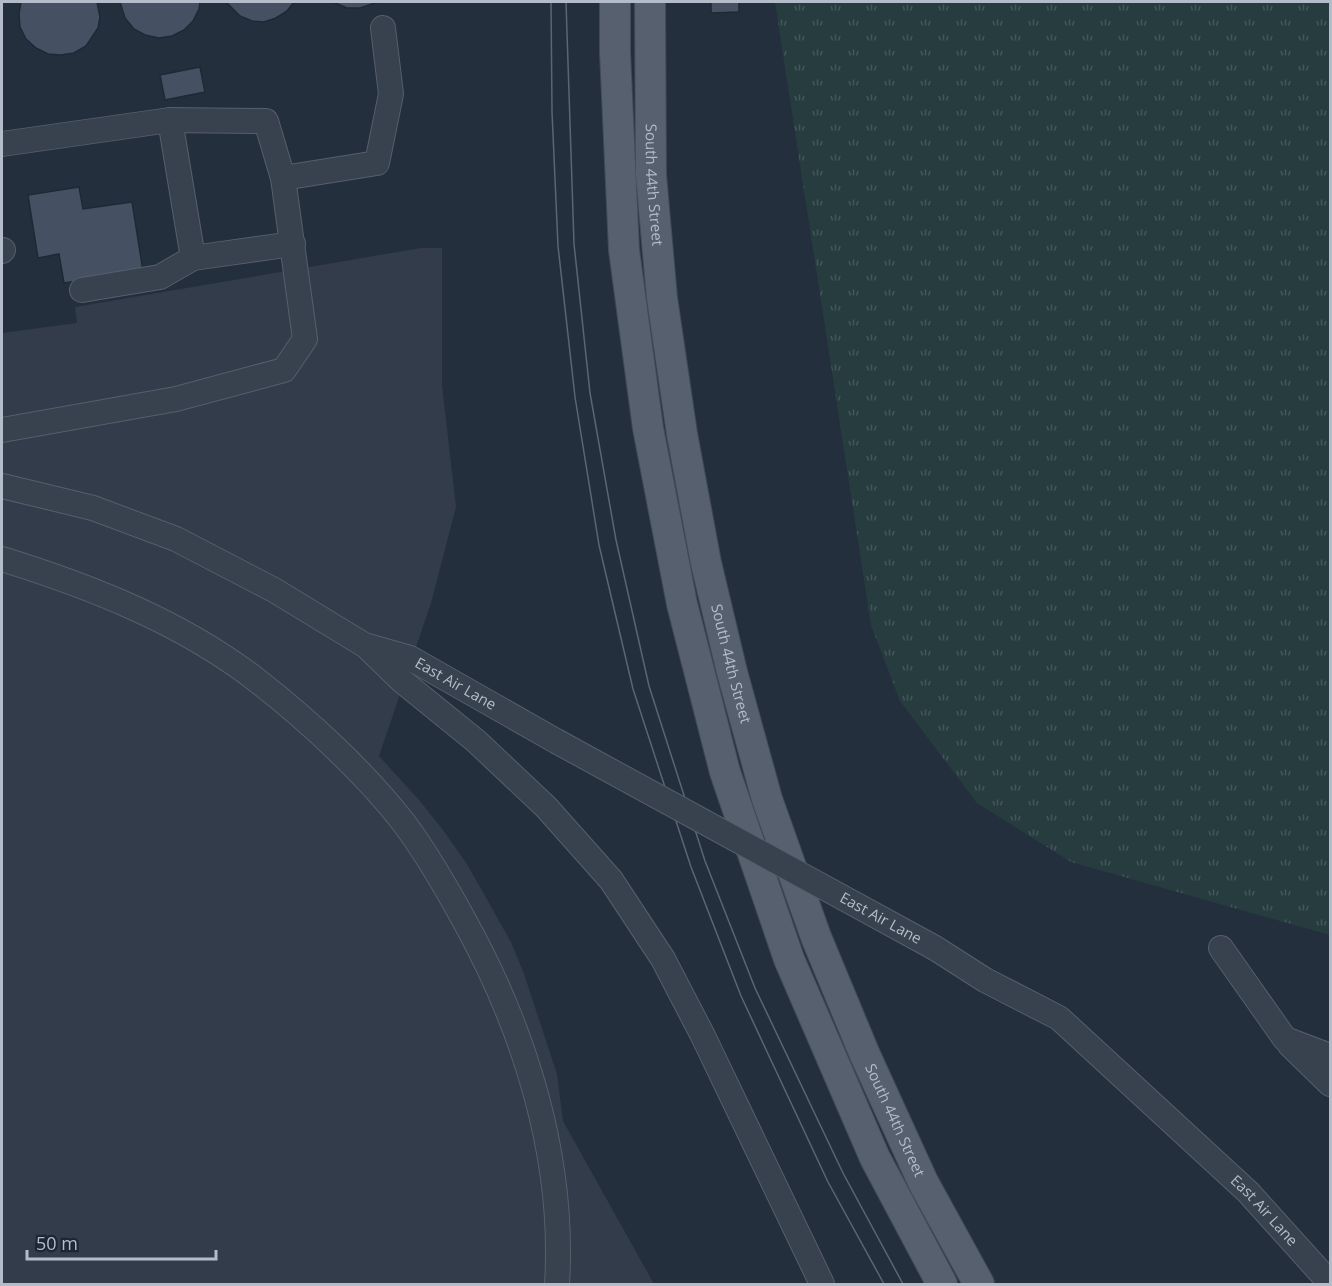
<svg xmlns="http://www.w3.org/2000/svg" width="1332" height="1286" font-family="'Open Sans',sans-serif">
  <style>
    .airport { fill: #323c4b }
    .grass { fill: url(#grass-tufts) }
    .building { fill: #455162; stroke: #1f2835; stroke-width: 1.5 }
    .lines { fill: none; stroke-linecap: round; stroke-linejoin: round }
    .minor-casing { stroke: #565f6c; stroke-width: 26 }
    .major-casing { stroke: #414a57; stroke-width: 32 }
    .minor { stroke: #38414e; stroke-width: 24 }
    .major { stroke: #56606e; stroke-width: 30 }
    .tram { stroke: #5a6575; stroke-width: 1.5 }
    .minor-bridge-casing { stroke: #565f6c; stroke-width: 26; stroke-linecap: butt }
    .minor-bridge { stroke: #38414e; stroke-width: 24 }
    .labels { text-anchor: middle; stroke-width: 6; stroke-linejoin: round; paint-order: stroke }
    .street-label { font-size: 15px; fill: #b4bcc9; stroke: #1d2633 }
  </style>
  <defs>
    <pattern id="grass-tufts" width="24" height="20" patternUnits="userSpaceOnUse" patternTransform="scale(1.5)"><rect width="24" height="20" fill="#263c3f"/><path d="M3 7l-1-3M5 7V3M7 7l1-3M15 17l-1-3M17 17v-4M19 17l1-3" fill="none" stroke="#435659"/></pattern>
  </defs>
  <rect width="100%" height="100%" fill="#242f3e"/>
  <polygon class="airport" points="421,248 442,248 442,385 456,507 431,603 379,756 420,801 443,830 467,864 511,942 524,974 557,1074 563,1121 654,1284 2,1284 2,333 77,323 75,307"/>
  <polygon class="grass" points="775,2 1330,2 1330,935 1071,862 977,803 900,701 871,625"/>
  <g class="building">
    <polygon points="21,2 97,2 100,17 98,28 86,46 74,53 61,55 48,54 36,48 26,39 20,27 19,14"/>
    <polygon points="120,2 200,2 199,9 193,21 184,30 172,36 159,38 145,35 134,29 125,18"/>
    <polygon points="226,2 294,2 287,11 276,18 264,22 252,21 240,16"/>
    <polygon points="333,2 378,2 360,8 347,8"/>
    <polygon points="711,2 739,2 739,12 711,13"/>
    <polygon points="200,67 205,92 165,100 160,75"/>
    <polygon points="79,187 83,209 132,202 143,271 64,283 59,254 38,258 28,195"/>
  </g>
  <g class="lines">
    <g class="minor-casing">
      <g id="minor">
        <polyline points="2,144 170,120 266,121 283,178 305,339 284,370 176,399 2,430"/>
        <polyline points="283,178 377,163 391,94 383,28"/>
        <polyline points="2,251 3,250"/>
        <polyline points="193,258 293,244"/>
        <polyline points="82,290 160,277 193,258 170,120"/>
        <polyline points="2,486 93,508 176,539 274,590 366,646 402,681 476,741 546,807 611,880 663,959 703,1036 822,1284"/>
        <path d="M2,559C92,587 184,623 259,682C310,722 365,773 404,823C427,854 446,887 464,920C525,1030 565,1158 557,1284"/>
        <path id="s1" d="M368,646L410,658L556,741"/>
        <path id="s2" d="M935,948L985,980L1059,1018L1248,1192L1330,1283"/>
        <polyline points="1221,948 1285,1039 1330,1056"/>
        <polyline points="1290,1045 1330,1084"/>
      </g>
    </g>
    <g class="major-casing">
      <g id="major">
        <polyline points="615,2 615,52 624,250 648,428 682,604 725,772 789,959 875,1158 942,1284"/>
        <path id="s3" d="M650,2L651,175L662,298L682,434L706,563L732,672L767,799L816,937L865,1055L923,1182L979,1284"/>
      </g>
    </g>
    <use href="#minor" class="minor"/>
    <use href="#major" class="major"/>
    <g class="tram">
      <polyline points="551,2 552,112 558,246 575,397 599,545 633,689 691,867 741,996 828,1182 884,1284"/>
      <polyline points="566,2 574,244 590,393 616,540 649,686 705,861 755,988 843,1173 903,1284"/>
    </g>
    <g class="minor-bridge-casing">
      <g id="minor-bridge">
        <path id="s4" d="M556,741L935,948"/>
      </g>
    </g>
    <use href="#minor-bridge" class="minor-bridge"/>
  </g>
  <g class="labels">
    <g class="street-label">
      <text dy="5" stroke="none"><textPath href="#s3" startOffset="183">South 44th Street</textPath></text>
      <text dy="5" stroke="none"><textPath href="#s3" startOffset="669">South 44th Street</textPath></text>
      <text dy="5" stroke="none"><textPath href="#s1" startOffset="96">East Air Lane</textPath></text>
      <text dy="5" stroke="none"><textPath href="#s4" startOffset="370">East Air Lane</textPath></text>
      <text dy="5" stroke="none"><textPath href="#s3" startOffset="1155">South 44th Street</textPath></text>
      <text dy="5" stroke="none"><textPath href="#s2" startOffset="424">East Air Lane</textPath></text>
    </g>
  </g>
  <rect width="1332" height="1286" fill="none" stroke="#b4bcc9" stroke-width="6"/>
  <path d="M27 1250v9h189v-9" fill="none" stroke="#b4bcc9" stroke-width="3"/>
  <text x="36" y="1250" font-size="18" fill="#b4bcc9" stroke="#1d2633" stroke-width="4.5" paint-order="stroke">50 m</text>
</svg>
